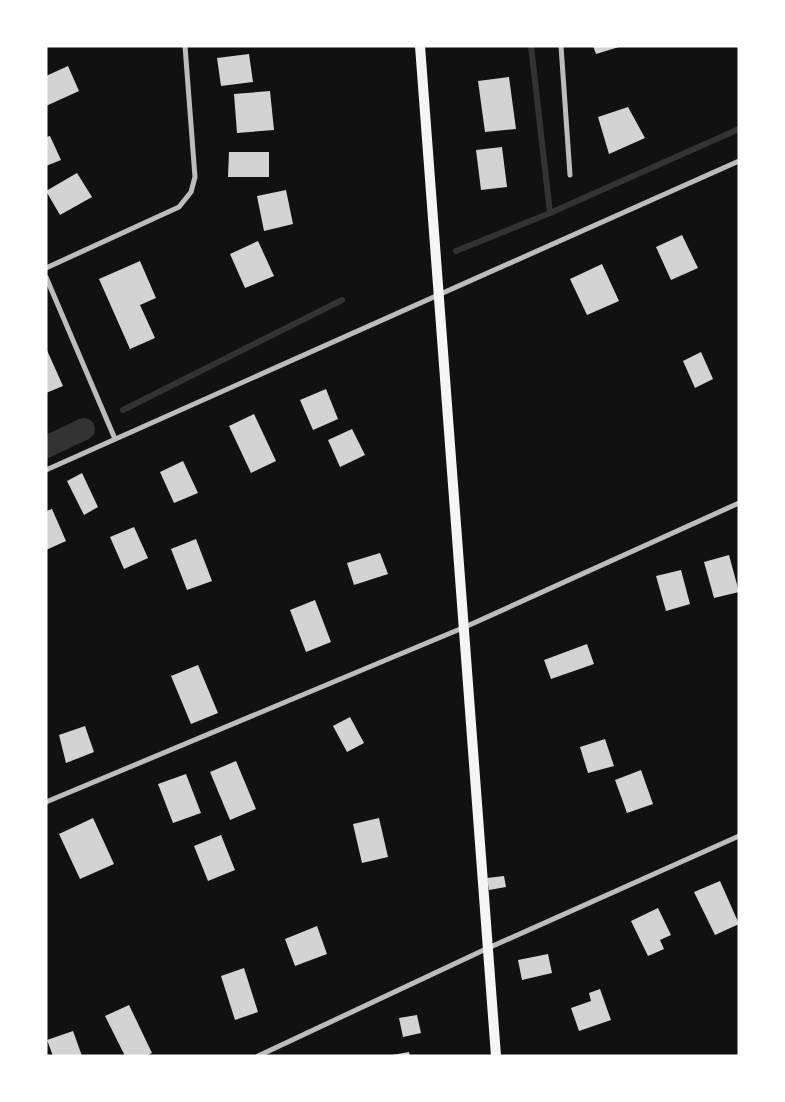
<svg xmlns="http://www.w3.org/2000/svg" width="785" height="1102" font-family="Lato,sans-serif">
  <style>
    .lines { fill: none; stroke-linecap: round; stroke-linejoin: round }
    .stream { stroke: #333; stroke-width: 6 }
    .canal { stroke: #333; stroke-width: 22 }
    .building { fill: #d3d3d3 }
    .minor { stroke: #bcbcbc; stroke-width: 5 }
    .secondary { stroke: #f5f5f5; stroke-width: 10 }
  </style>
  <rect width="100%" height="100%" fill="#111"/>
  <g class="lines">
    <g class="stream">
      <polyline points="531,46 550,213"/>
      <polyline points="456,251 550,213 739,129"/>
      <polyline points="123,410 342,300"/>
    </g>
    <polyline class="canal" points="46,447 84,429"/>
  </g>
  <g class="building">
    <polygon points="593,46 619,46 619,47 596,54"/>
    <polygon points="249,54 253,82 221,86 217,58"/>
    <polygon points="68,66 79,91 46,106 46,76"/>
    <polygon points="509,77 516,129 485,132 478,81"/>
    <polygon points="270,91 274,130 237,133 234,94"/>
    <polygon points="628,107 645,138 609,154 598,117"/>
    <polygon points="50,136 61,160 46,166 46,137"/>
    <polygon points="502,147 507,187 481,190 476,150"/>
    <polygon points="229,152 269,152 269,177 228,177"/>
    <polygon points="77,173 92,197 60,215 46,191"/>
    <polygon points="286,190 293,224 264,231 257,196"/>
    <polygon points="682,235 698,268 671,280 656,247"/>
    <polygon points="258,241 274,276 245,288 230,254"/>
    <polygon points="140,261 156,298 140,305 155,338 130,349 99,279"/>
    <polygon points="602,264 619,301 587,315 570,279"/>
    <polygon points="46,348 63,386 46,393"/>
    <polygon points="701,352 713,379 695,388 683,361"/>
    <polygon points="326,389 338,419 313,430 300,400"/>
    <polygon points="254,414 276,461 251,473 229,426"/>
    <polygon points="352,429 365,455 340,467 328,440"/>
    <polygon points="183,461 198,493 174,503 160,472"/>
    <polygon points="82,473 98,507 84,515 67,481"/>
    <polygon points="52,509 66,541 46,550 46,511"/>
    <polygon points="134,527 148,558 124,569 110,537"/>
    <polygon points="196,539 212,581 187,590 171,549"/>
    <polygon points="380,553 388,574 354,585 347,563"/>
    <polygon points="729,555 739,592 714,598 704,562"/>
    <polygon points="681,570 690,604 666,611 656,576"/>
    <polygon points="315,600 331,642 306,652 290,610"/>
    <polygon points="587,644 594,664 551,679 544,660"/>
    <polygon points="198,665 218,713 191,724 171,676"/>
    <polygon points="350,717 364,743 347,752 333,726"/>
    <polygon points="85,726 94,752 66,763 59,735"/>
    <polygon points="605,739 614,766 588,773 580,747"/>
    <polygon points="236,761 256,809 230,820 210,772"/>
    <polygon points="641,770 653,804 627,813 615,780"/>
    <polygon points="186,774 201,813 173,823 158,784"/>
    <polygon points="93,818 114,864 80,879 59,834"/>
    <polygon points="379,818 388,857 362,863 353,824"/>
    <polygon points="221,835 235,870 208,881 194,846"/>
    <polygon points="504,876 506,887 489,890 487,878"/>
    <polygon points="720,881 739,924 715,935 694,892"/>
    <polygon points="658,908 671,935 660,940 664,949 648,956 631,921"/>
    <polygon points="317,926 327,954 295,966 285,939"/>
    <polygon points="548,954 552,973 522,980 518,960"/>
    <polygon points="244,968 258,1012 235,1020 221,976"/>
    <polygon points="600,989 611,1020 579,1031 571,1008 591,1001 589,993"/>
    <polygon points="129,1005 152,1053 146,1056 125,1056 105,1016"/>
    <polygon points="417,1015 421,1033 403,1037 399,1018"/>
    <polygon points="73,1031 82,1056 53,1056 47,1040"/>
    <polygon points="409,1052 410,1056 392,1056 392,1055"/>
  </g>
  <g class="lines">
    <g class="minor">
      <polyline points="561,46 570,175"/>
      <polyline points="46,268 179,207 191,192 195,177 185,46"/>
      <polyline points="46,277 115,439"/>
      <polyline points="46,470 739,161"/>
      <polyline points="46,802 465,627 739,503"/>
      <polyline points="258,1056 486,949 739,836"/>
    </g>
    <polyline class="secondary" points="420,46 496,1056"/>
  </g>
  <rect width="785" height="1102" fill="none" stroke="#ffffff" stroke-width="95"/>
</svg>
